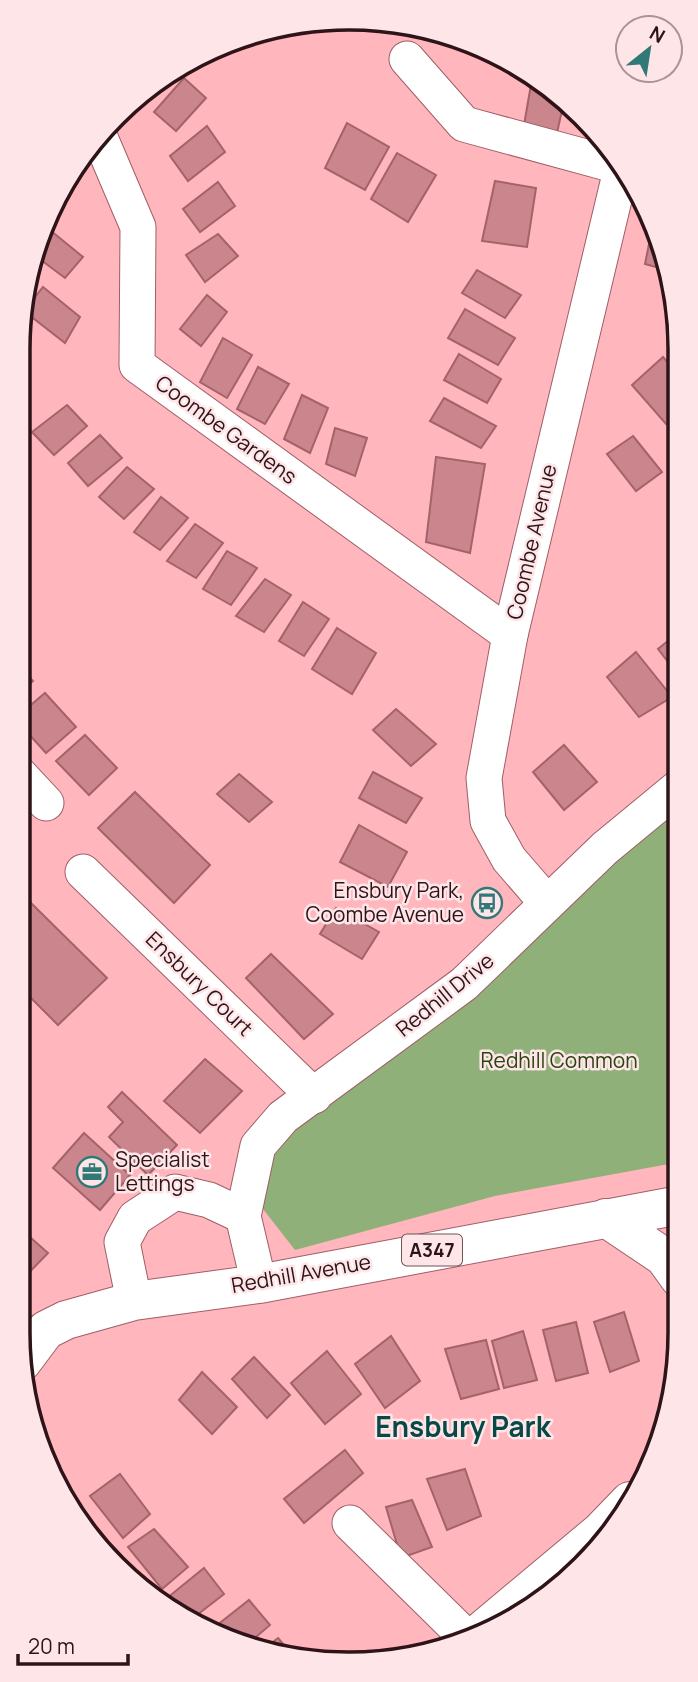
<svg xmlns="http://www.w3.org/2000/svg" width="698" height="1682" font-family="Manrope,sans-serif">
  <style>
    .green { fill: #90b079 }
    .building { fill: #cb858d; stroke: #a4626a; stroke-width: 2 }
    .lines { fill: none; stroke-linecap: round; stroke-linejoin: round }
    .minor-casing { stroke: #a05e66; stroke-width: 37 }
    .major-casing { stroke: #a05e66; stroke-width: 40 }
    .minor { stroke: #fff; stroke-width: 35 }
    .major { stroke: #fff; stroke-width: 38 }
    .labels { text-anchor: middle; stroke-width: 5; stroke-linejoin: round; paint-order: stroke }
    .shield { fill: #fee6e8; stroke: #6c5356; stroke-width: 2 }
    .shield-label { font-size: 19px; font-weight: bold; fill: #2e1418 }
    .street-label { font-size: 21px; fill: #2e1418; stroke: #fee6e8 }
    .poi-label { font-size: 21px; fill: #2e1418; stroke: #fee6e8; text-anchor: end }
    .park-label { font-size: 21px; fill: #2a4410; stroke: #fee6e8 }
    .district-label { font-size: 28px; font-weight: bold; fill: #084948; stroke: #fee6e8 }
    .rim { fill: none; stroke: #2e1418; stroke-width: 3.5 }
  </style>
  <rect width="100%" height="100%" fill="#ffb6bd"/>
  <polygon class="green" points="679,787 680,1162 495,1196 295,1250 263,1209 258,1146"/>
  <g class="building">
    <polygon points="533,73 564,101 557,133 524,125"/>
    <polygon points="184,78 206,98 176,131 154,112"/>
    <polygon points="347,123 389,147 365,190 325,168"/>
    <polygon points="207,126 225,152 188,181 170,156"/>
    <polygon points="397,153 436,175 408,222 371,199"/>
    <polygon points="495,181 536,188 527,247 482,241"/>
    <polygon points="218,182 235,206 200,232 183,209"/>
    <polygon points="653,224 667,270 645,264"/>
    <polygon points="45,226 83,257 65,278 33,254 35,243"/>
    <polygon points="218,234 238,256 205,282 186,255"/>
    <polygon points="477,270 521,295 505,318 462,293"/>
    <polygon points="43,287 80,317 65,343 24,311"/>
    <polygon points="207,295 227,312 201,346 180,329"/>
    <polygon points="465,309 515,338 498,365 448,338"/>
    <polygon points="223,338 252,355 227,398 200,382"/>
    <polygon points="459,354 501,379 487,403 444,380"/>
    <polygon points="663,357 678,374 678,415 666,424 632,385"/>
    <polygon points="258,367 289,384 265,424 237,409"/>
    <polygon points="302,395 328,408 310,453 284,439"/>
    <polygon points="444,398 496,426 481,448 430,421"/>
    <polygon points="67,405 87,426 54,455 32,432"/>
    <polygon points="335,428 367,438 355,476 326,464"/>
    <polygon points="100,435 122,458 88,486 68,463"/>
    <polygon points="633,436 662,472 636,491 607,454"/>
    <polygon points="436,457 485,464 470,553 426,542"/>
    <polygon points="127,467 154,489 124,519 99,497"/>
    <polygon points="161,497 188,518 160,550 134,532"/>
    <polygon points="195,524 223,543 196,578 167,561"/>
    <polygon points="227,551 257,568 231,605 203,589"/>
    <polygon points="265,579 291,595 264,632 236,616"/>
    <polygon points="303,602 329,619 304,656 279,641"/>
    <polygon points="337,628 376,653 352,694 312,669"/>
    <polygon points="679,632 679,676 658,649"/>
    <polygon points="636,652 672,697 639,717 607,677"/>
    <polygon points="18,665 33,681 18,696"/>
    <polygon points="45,693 76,727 46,753 18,722 18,716"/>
    <polygon points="396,709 436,744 411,766 373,730"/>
    <polygon points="85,735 117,768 89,795 56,761"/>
    <polygon points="564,745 597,782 564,810 533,772"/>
    <polygon points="373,772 422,798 406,823 359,798"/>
    <polygon points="239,774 272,802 249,822 217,794"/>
    <polygon points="135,792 210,865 174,903 98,828"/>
    <polygon points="359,825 407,852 388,887 340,862"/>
    <polygon points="29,901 107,978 58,1025 18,985 18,912"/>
    <polygon points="336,908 379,932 362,959 320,934"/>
    <polygon points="271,954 333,1014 304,1039 246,978"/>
    <polygon points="205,1059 242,1091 200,1133 164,1101"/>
    <polygon points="122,1092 177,1145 148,1175 109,1137 123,1122 108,1107"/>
    <polygon points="84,1133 130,1175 100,1210 53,1168"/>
    <polygon points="22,1230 48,1253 18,1284 18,1234"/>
    <polygon points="624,1312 639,1361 610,1372 594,1322"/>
    <polygon points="576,1322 588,1373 556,1381 543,1330"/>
    <polygon points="523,1331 537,1380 504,1388 492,1341"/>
    <polygon points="391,1336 420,1381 385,1408 355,1364"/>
    <polygon points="486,1340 499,1389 461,1399 445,1349"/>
    <polygon points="327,1351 361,1394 325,1424 291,1383"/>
    <polygon points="254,1357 290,1395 267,1418 232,1379"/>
    <polygon points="202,1372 237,1407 212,1434 179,1400"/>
    <polygon points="345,1450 363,1473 304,1523 284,1499"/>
    <polygon points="465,1469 481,1516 447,1530 427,1479"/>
    <polygon points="120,1474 150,1514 123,1538 90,1496"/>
    <polygon points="412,1500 432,1547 401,1558 386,1507"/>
    <polygon points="154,1529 188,1567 162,1589 128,1547"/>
    <polygon points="204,1568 224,1594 188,1622 167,1598"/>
    <polygon points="249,1600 270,1625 249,1643 211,1630"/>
    <polygon points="278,1638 295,1658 265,1648"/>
  </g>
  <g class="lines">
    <g class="minor-casing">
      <g id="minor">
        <polyline points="407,59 464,124 622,167"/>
        <polyline points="98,133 138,227 137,365 510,635"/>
        <polyline points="18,773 46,803"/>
        <polyline points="83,872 314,1096"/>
        <polyline points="547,903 509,859 488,821 484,778 510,635 622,166"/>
        <polyline points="259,1284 243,1216 258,1146 283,1117 464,984 605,848 679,787"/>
        <polyline points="134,1301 122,1242 135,1218 175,1192 209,1200 243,1216"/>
        <polyline points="350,1523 467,1638"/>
      </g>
    </g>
    <g class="major-casing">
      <g id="major">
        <polyline points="606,1218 664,1257 680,1279"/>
        <polyline points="22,1362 46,1330 66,1320 134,1301 259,1284 680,1205"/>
        <polyline points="479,1633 601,1531 630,1501"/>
      </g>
    </g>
    <use href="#minor" class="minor"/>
    <use href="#major" class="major"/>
  </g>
  <defs>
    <g id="bus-ring" transform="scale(1.575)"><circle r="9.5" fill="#fee6e8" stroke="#307977" stroke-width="1.5"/><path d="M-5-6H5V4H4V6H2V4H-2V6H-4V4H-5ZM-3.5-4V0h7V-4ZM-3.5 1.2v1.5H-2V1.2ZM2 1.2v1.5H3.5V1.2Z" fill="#307977"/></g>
    <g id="office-ring" transform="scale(1.575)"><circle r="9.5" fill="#fee6e8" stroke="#307977" stroke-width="1.5"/><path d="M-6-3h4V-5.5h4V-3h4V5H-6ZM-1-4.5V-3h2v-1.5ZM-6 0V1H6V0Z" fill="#307977"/></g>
  </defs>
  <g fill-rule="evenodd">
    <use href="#bus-ring" x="487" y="903"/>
    <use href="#office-ring" x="92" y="1172"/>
  </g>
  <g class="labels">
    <rect class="shield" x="402" y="1234.5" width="60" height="31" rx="5"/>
    <g class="shield-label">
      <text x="432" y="1257">A347</text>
    </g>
    <g class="street-label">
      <text transform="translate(226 430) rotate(36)" y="7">Coombe Gardens</text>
      <text transform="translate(532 542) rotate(-77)" y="7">Coombe Avenue</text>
      <text transform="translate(199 984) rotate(44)" y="7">Ensbury Court</text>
      <text transform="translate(445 995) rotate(-39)" y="7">Redhill Drive</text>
      <text transform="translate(301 1274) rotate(-10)" y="7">Redhill Avenue</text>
    </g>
    <g class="poi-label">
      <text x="464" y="898">Ensbury Park,<tspan x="464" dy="24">Coombe Avenue</tspan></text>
      <text x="115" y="1167" text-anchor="start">Specialist<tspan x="115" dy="24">Lettings</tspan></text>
    </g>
    <g class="park-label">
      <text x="559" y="1068">Redhill Common</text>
    </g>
    <g class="district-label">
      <text x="463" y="1437">Ensbury Park</text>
    </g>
  </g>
  <path d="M0 0H698V1682H0ZM349 30H349A319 319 0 0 1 668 349V1333A319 319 0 0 1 349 1652H349A319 319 0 0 1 30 1333V349A319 319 0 0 1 349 30Z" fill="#fee6e8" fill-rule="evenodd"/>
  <path class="rim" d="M349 30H349A319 319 0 0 1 668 349V1333A319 319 0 0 1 349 1652H349A319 319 0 0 1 30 1333V349A319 319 0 0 1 349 30Z"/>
  <g transform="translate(649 49) rotate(30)"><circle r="33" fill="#fee6e8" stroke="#ab9295" stroke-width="2"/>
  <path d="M0-5L12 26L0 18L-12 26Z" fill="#307977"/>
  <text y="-10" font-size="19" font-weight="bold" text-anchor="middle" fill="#2e1418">N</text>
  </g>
  <path d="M18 1654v10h110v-10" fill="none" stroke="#2e1418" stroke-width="3.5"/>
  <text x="28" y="1654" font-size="21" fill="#2e1418" stroke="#fee6e8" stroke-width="5" paint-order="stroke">20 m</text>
</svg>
